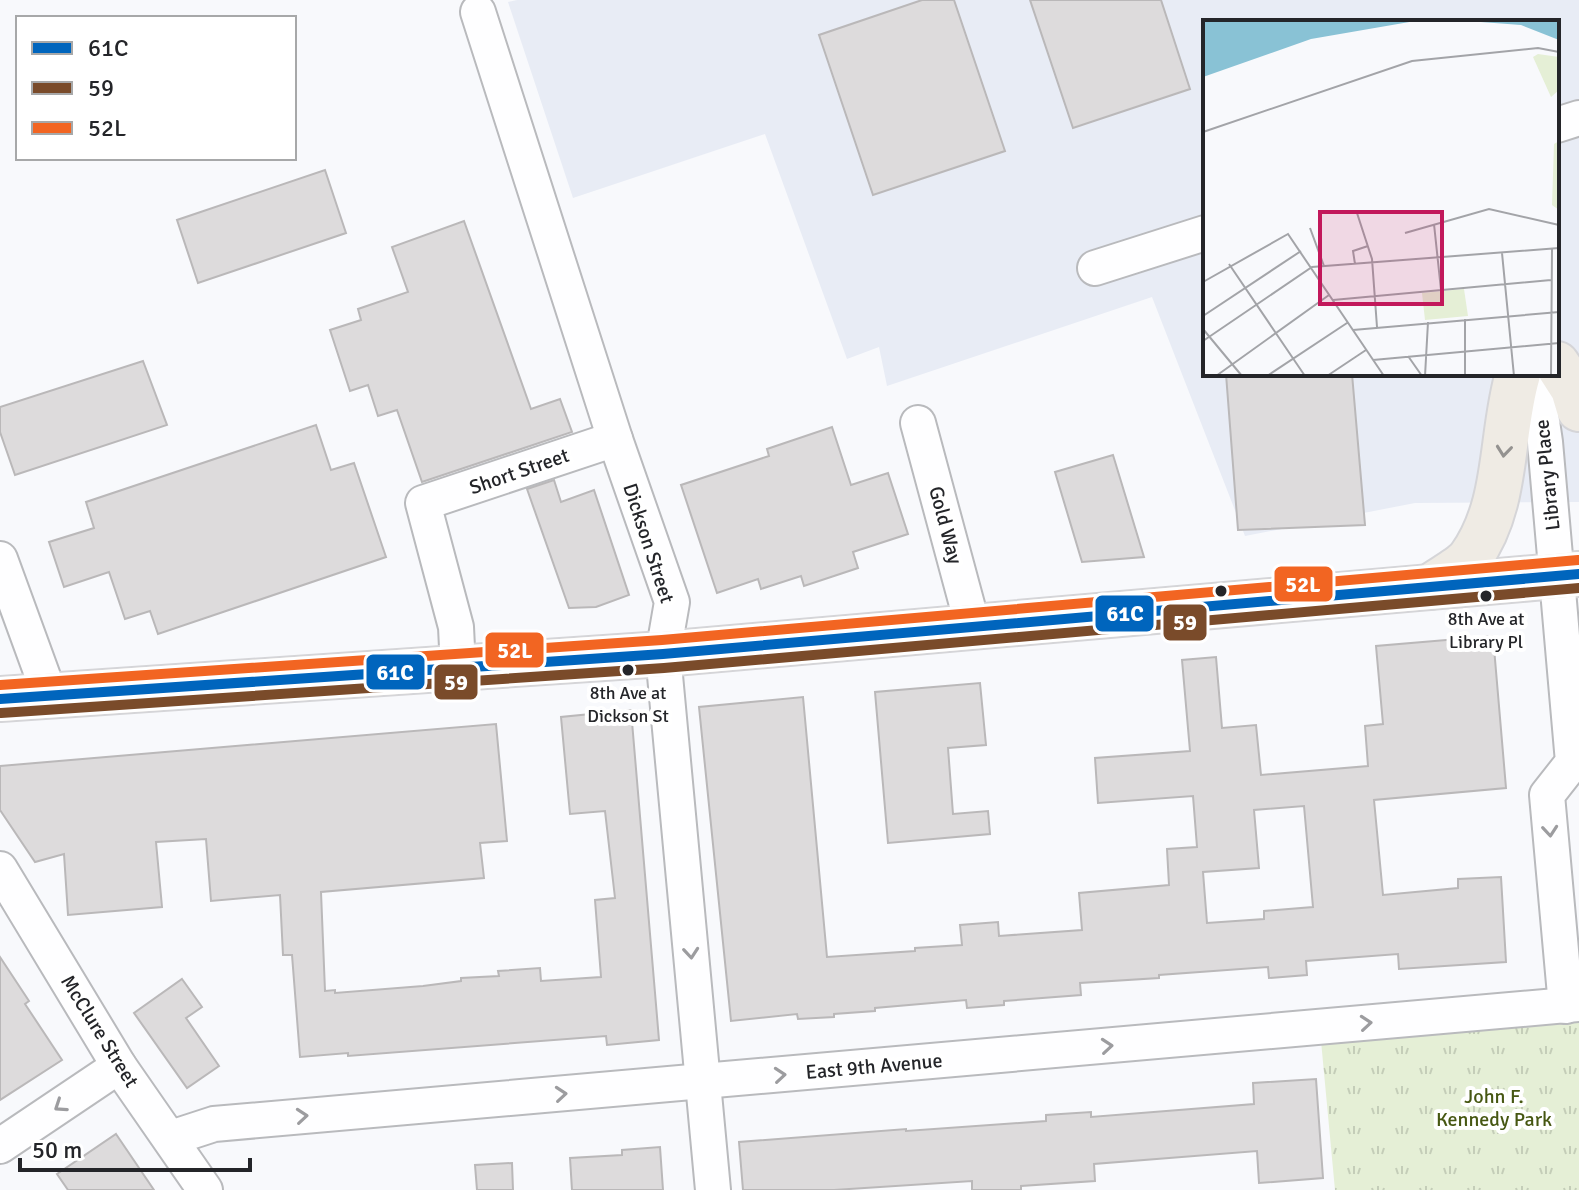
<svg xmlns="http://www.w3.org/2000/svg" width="1579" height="1190" font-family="Signika,sans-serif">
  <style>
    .built { fill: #e8ecf5; fill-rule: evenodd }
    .park { fill: url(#park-tufts) }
    .building { fill: #dddbdc; stroke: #bab8b9; stroke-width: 2; fill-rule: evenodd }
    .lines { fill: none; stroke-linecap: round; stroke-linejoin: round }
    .minor-casing { stroke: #b9babd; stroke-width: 38 }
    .primary-casing { stroke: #d5d5d8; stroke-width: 48 }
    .minor { stroke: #fefeff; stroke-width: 34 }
    .primary { stroke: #efebe4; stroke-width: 44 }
    .bus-1-casing { stroke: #fff; stroke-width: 16 }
    .bus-2-casing { stroke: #fff; stroke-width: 16 }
    .bus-3-casing { stroke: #fff; stroke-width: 16 }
    .bus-1 { stroke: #0065bd; stroke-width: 10 }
    .bus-2 { stroke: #7a4b2a; stroke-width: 10 }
    .bus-3 { stroke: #f26522; stroke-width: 10 }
    .oneway { stroke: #949290 }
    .oneway2 { stroke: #9c9c9f }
    .bus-dot { fill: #242529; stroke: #fff; stroke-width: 3 }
    .labels { text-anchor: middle; stroke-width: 8; stroke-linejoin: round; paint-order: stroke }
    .bus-label { font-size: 18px; fill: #242529; stroke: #fff }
    .street-label { font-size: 20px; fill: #242529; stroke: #fff }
    .park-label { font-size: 20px; fill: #465712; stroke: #fff }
    .inset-road { fill: none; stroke: #a3a4a8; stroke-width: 2 }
    .view { fill: #c2185b; fill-opacity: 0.15; stroke: #c2185b; stroke-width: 4 }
    .inset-edge { fill: none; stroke: #242529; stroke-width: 4 }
    .line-badge { stroke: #fff; stroke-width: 3 }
    .badge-label { font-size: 22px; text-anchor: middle; font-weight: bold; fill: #fff }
  </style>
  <defs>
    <pattern id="park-tufts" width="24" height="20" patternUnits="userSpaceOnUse" patternTransform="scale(2)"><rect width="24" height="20" fill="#e5efd6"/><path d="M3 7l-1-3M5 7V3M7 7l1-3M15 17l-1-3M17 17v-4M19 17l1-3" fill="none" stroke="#c4cdb8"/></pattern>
  </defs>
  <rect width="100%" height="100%" fill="#f8f9fc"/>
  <path class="built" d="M517,0H1579V502L1415,503L1245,536L1152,297L887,386L879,347L847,359L765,134L573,198L508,2ZM1205,22H1557V374H1205Z"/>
  <polygon class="park" points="1579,1017 1579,1190 1335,1190 1321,1041"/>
  <g class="building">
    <polygon points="922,0 954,0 1005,151 873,195 819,35"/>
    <polygon points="1030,0 1161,0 1190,89 1073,128"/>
    <polygon points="325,170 346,233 198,283 177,220"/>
    <polygon points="464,221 531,409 560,399 572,432 422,482 397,410 378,416 368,385 350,391 330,330 361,320 358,309 408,292 392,247"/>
    <polygon points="143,361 167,425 15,475 0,432 0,407"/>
    <polygon points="1226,374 1352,374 1365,525 1238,530"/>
    <polygon points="316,425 331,470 354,463 386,557 158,634 150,611 125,619 109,572 64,587 49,542 94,528 86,502"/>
    <polygon points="832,427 851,485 888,473 908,534 853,552 858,568 804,586 801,576 761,589 758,579 717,593 681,485 769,456 767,449"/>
    <polygon points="1113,455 1144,557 1082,562 1055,472"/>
    <polygon points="554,480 561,502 594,490 629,595 596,607 569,608 527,489"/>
    <path d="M1493,636L1506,788L1374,800L1383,895L1458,888V879L1501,877L1506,962L1399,969L1398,954L1306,961L1307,975L1269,978L1268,967L1159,975V978L1080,983L1081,995L1004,1001V1005L967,1008L966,1000L875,1008V1011L834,1014V1017L798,1019L797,1014L731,1021L699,707L803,697L827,957L915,951V948L962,945L960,925L998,922L999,936L1082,930L1079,893L1169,885L1167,849L1197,847L1193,796L1098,803L1095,758L1190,751L1182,660L1216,657L1222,728L1256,725L1261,775L1368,766L1365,726L1383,724L1376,646ZM1304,806L1313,907L1264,911V919L1207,923L1203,872L1259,868L1254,810Z"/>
    <polygon points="980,683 986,745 948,748 953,814 988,811 990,834 888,843 875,692"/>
    <polygon points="631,710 659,1040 607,1045 606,1036 348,1056 348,1053 300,1057 292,955 283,955 280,895 211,901 206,839 156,842 162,907 68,915 64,854 35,862 0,810 0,766 496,724 507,841 480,843 484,878 321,892 325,991 335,990 335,993 423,986 461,981 461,978 499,976 498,971 540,968 541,981 601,977 595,900 615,898 605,811 570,814 561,717"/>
    <polygon points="0,957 29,1001 25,1004 62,1060 0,1100"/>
    <polygon points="182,979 202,1007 186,1018 219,1066 187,1088 134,1013"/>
    <polygon points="1316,1079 1323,1178 1259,1183 1257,1151 1094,1164 1095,1181 1021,1186 1021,1190 972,1190 972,1181 834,1190 743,1190 739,1142 906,1129 906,1131 1046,1121 1046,1115 1091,1112 1091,1117 1254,1104 1253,1083"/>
    <polygon points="116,1134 154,1190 68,1190 57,1174"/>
    <polygon points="660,1147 663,1190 572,1190 570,1158 622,1155 622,1150"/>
    <polygon points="512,1163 513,1190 477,1190 475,1165"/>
  </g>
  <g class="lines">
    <g class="minor-casing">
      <g id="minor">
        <polyline points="478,12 615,439 672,602 663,654 713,1190"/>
        <polyline points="1557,125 1579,118"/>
        <polyline points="1095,268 1205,233"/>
        <polyline points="1535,374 1545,442 1573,762 1547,795 1566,1006"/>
        <polyline points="918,423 973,627"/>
        <polyline points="0,559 50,696"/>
        <polyline points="458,668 456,627 423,503 615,439"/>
        <polyline points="0,869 119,1066 205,1190"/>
        <polyline points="171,1138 214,1124 1579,1004"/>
        <polyline points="0,1146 119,1066"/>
      </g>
    </g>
    <g class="primary-casing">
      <g id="primary">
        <polyline points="1557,364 1573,389 1579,409"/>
        <path d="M1430,587C1442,578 1461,569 1470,558C1509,504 1500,435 1518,374"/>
        <polyline points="0,699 663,654 1579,574"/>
      </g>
    </g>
    <use href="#minor" class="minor"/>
    <use href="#primary" class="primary"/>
    <g class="bus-1-casing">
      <polyline id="bus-1" points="0,699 663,654 1579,574"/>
    </g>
    <g class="bus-2-casing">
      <polyline id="bus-2" points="1,713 664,668 1579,588"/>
    </g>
    <g class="bus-3-casing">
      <polyline id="bus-3" points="0,685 662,640 1578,560"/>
    </g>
    <use href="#bus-1" class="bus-1"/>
    <use href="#bus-2" class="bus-2"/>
    <use href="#bus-3" class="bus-3"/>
  </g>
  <defs><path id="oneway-chevron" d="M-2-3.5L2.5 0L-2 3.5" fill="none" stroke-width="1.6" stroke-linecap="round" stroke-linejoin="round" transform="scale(2)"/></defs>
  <use class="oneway" href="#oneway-chevron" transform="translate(1504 451) rotate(96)"/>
  <g class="oneway2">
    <use href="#oneway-chevron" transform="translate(1550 831) rotate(85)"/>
    <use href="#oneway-chevron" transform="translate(691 953) rotate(85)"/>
    <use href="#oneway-chevron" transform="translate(1366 1023) rotate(-5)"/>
    <use href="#oneway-chevron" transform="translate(1107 1046) rotate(-5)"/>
    <use href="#oneway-chevron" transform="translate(780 1075) rotate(-5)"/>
    <use href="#oneway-chevron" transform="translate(561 1094) rotate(-5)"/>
    <use href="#oneway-chevron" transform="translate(60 1106) rotate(146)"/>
    <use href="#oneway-chevron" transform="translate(302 1116) rotate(-5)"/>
  </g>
  <g class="bus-dot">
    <circle cx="1221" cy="591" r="7"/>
    <circle cx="1486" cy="596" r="7"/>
    <circle cx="628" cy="670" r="7"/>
  </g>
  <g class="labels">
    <g class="bus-label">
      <text x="1486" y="625">8th Ave at<tspan x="1486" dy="23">Library Pl</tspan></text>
      <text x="628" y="699">8th Ave at<tspan x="628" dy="23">Dickson St</tspan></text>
    </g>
    <g class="street-label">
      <text transform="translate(519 471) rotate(-19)" y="7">Short Street</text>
      <text transform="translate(1547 475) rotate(-96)" y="7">Library Place</text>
      <text transform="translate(946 525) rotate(75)" y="7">Gold Way</text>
      <text transform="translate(649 543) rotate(72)" y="7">Dickson Street</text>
      <text transform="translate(100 1031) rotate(58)" y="7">McClure Street</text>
      <text transform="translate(874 1066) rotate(-5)" y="7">East 9th Avenue</text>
    </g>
    <g class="park-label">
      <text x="1494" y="1103">John F.<tspan x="1494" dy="23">Kennedy Park</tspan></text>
    </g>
  </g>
  <g transform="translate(1203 20)">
    <rect width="356" height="356" fill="#f8f9fc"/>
    <path d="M335,34L356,37V70L348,77L330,37ZM356,121V190L349,185L351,124Z" fill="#e5efd6"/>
    <path d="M261,269L265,296L222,300L219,273Z" fill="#e5efd6"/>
    <path d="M0,0H218L108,19L0,57ZM251,0H356V20L318,5Z" fill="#89c2d5"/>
    <path class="inset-road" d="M0,112L209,41L335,28L356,32M154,193L169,239L174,307M231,204L238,270M107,208L121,246M202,213L286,189L356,205M299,233L311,356M26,244L102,356M152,244L150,231L165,226M0,262L85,214L181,356M130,280L348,260M0,296L98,231M0,309L39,356M150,310L356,292M0,321L109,247L356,228M205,336L219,356M170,340L356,323M13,356L126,275M64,356L144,303M124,356L163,330M222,356L225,302M262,356V299M348,356L349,229"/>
    <path class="view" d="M117,192H239V284H117Z"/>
    <rect width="356" height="356" class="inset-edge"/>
  </g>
  <g class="line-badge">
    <rect x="1273" y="565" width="61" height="38" rx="8" fill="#f26522"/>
    <rect x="1094" y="594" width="61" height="39" rx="8" fill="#0065bd"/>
    <rect x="1162" y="603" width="46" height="39" rx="8" fill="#7a4b2a"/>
    <rect x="484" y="631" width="61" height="38" rx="8" fill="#f26522"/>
    <rect x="365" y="653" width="61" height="38" rx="8" fill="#0065bd"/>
    <rect x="433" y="663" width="46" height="38" rx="8" fill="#7a4b2a"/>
  </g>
  <g class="badge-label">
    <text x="1303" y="592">52L</text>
    <text x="1125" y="621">61C</text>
    <text x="1185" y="630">59</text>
    <text x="515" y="658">52L</text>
    <text x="395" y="680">61C</text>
    <text x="456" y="690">59</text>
  </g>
  <rect x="16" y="16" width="280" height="144" fill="#ffffff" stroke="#a7a8a9" stroke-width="2"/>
  <rect x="32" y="42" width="40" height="12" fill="#0065bd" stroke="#a7a8a9" stroke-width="2"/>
  <text x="88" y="56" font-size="24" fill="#242529">61C</text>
  <rect x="32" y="82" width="40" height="12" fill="#7a4b2a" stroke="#a7a8a9" stroke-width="2"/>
  <text x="88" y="96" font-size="24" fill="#242529">59</text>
  <rect x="32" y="122" width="40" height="12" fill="#f26522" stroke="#a7a8a9" stroke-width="2"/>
  <text x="88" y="136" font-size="24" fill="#242529">52L</text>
  <path d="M20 1158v12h230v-12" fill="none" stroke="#242529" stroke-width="4"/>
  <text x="32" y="1158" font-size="24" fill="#242529" stroke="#ffffff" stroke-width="6" paint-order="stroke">50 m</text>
</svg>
